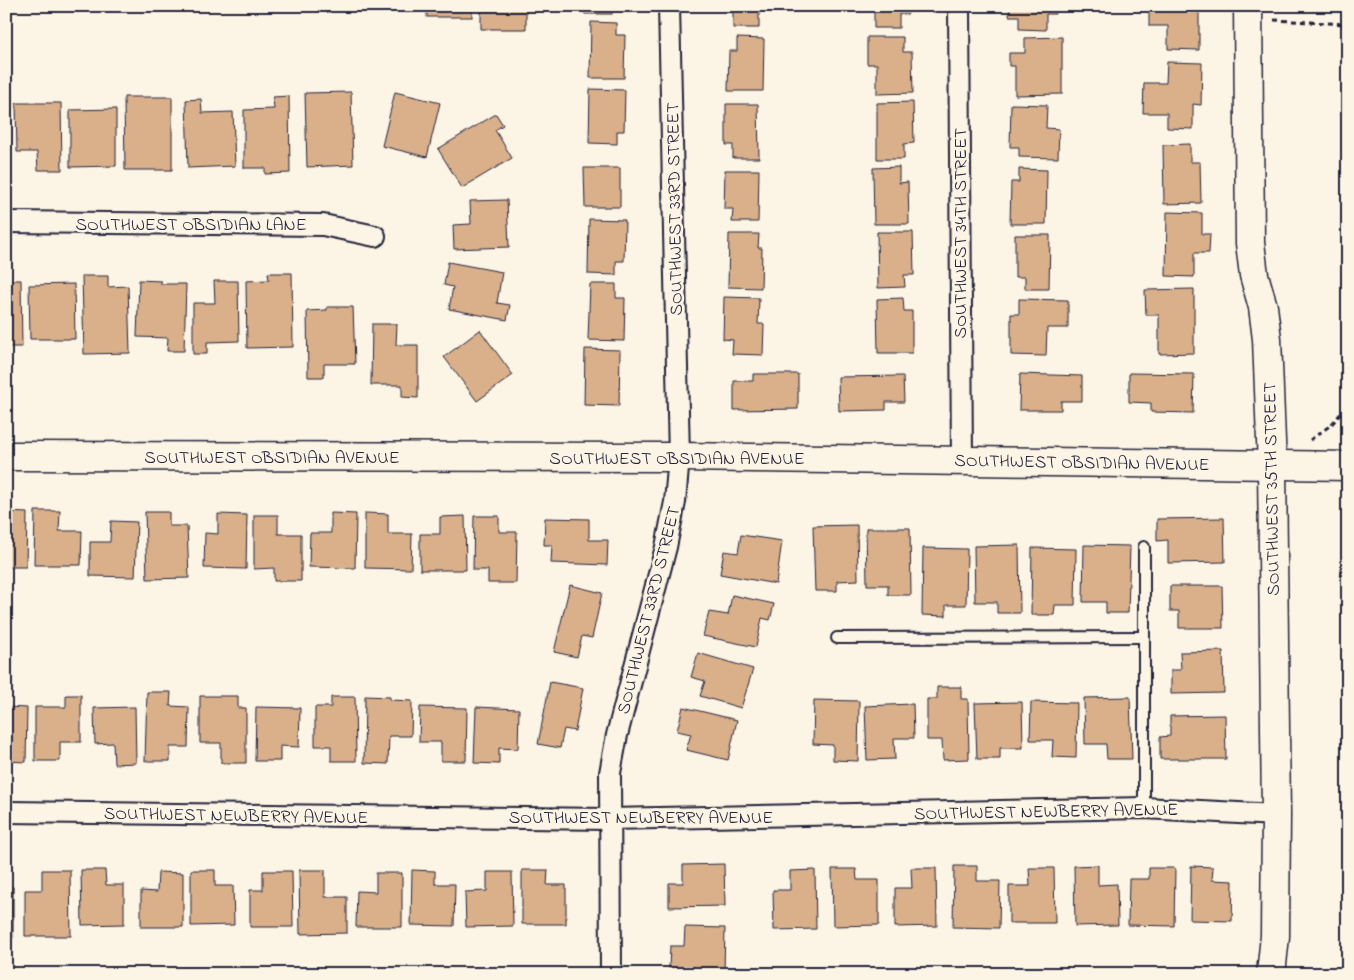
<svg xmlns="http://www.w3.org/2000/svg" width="1354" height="980" font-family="'Indie Flower',sans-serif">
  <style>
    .building { fill: #dab08b; stroke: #22223b }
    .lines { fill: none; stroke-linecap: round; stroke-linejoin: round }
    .lane-casing { stroke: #22223b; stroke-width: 14 }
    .street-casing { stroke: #22223b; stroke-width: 24 }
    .secondary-casing { stroke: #22223b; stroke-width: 31 }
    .path { stroke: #22223b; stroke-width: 3; stroke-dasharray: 5 4; stroke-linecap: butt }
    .lane { stroke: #fcf5e5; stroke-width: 10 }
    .street { stroke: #fcf5e5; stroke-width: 20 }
    .secondary { stroke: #fcf5e5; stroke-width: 28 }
    .labels { text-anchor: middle; stroke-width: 5; stroke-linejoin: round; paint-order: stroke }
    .street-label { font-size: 18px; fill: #22223b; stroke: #fcf5e5 }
  </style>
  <rect width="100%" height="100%" fill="#fcf5e5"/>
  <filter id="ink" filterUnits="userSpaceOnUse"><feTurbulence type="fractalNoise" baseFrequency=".02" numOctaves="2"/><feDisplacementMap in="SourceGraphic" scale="10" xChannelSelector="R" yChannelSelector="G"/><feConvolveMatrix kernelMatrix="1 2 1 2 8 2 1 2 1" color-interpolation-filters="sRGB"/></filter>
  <g filter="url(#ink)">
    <g class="building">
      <polygon points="302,6 346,6 347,8 302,10"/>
      <polygon points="374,6 416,6 416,11 374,13"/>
      <rect x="427" y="6" width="45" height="11"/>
      <rect x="481" y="6" width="45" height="23"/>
      <rect x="585" y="6" width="27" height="8"/>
      <polygon points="726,6 759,6 759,28 733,28 733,12 726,12"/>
      <polygon points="874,6 908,6 908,14 899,14 899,28 874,28"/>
      <polygon points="1010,6 1055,6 1055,14 1046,14 1046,30 1019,29 1019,16 1009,16"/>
      <polygon points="1149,6 1192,6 1192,9 1199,9 1199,50 1168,49 1168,26 1149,26"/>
      <polygon points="591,22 616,23 616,35 625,35 624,78 590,78"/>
      <polygon points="867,37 903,37 903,52 912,52 913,93 877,94 877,64 867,64"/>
      <polygon points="1062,37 1062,94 1015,95 1015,66 1009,66 1009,53 1025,53 1025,38"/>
      <polygon points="737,38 764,39 763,91 728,91 729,51 737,51"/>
      <polygon points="1167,62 1202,63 1201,105 1193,104 1193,129 1167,128 1167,113 1143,113 1144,83 1166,83"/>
      <polygon points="6,89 8,161 6,161"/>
      <polygon points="590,89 625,90 624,131 617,131 617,144 589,143"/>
      <polygon points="351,92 353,165 307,167 305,93"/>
      <polygon points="395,92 440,103 427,157 382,146"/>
      <polygon points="289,96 290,173 265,174 265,168 244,168 244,110 274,109 273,97"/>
      <polygon points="124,97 172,97 172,170 125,170"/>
      <polygon points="201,99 202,113 233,112 235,166 188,168 186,100"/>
      <polygon points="913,102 914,143 904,144 904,159 877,159 877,103"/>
      <polygon points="16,103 61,103 62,170 38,170 37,152 17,152"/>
      <polygon points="726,104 758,104 759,158 733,158 733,145 726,145"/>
      <polygon points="1011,104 1047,105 1046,128 1059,129 1058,158 1019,157 1019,147 1010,147"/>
      <polygon points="116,109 116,166 70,167 70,110"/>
      <polygon points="496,114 503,125 495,130 512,158 462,188 438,149"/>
      <polygon points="1190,144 1190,162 1200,162 1201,203 1164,204 1163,145"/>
      <polygon points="899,167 899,183 908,182 909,224 874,224 873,168"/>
      <polygon points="584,168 620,168 620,207 585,207"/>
      <polygon points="1019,169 1047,170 1046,224 1010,224 1011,182 1019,182"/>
      <polygon points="725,170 759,170 758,222 732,222 733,209 724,209"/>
      <polygon points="507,200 509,247 454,249 453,225 471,224 470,201"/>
      <polygon points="1167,212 1202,213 1202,234 1210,234 1209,253 1194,253 1194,277 1166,276"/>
      <polygon points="589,219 625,220 624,261 616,261 616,275 588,274"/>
      <polygon points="877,232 913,232 914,275 904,275 905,287 878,288"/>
      <polygon points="729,234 759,234 758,248 762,248 761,288 728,287"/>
      <polygon points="1015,235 1050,235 1049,289 1025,289 1025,277 1015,277"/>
      <polygon points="448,262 502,272 497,303 510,305 507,320 449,309 453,287 444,285"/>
      <polygon points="268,273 292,273 293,347 247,348 246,281 269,280"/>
      <polygon points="82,276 108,276 108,287 128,286 130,353 84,354"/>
      <polygon points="6,280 21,280 22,347 6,347"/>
      <polygon points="139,280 161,281 161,284 186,284 184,351 167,351 168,338 137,337"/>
      <polygon points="214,281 238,281 239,341 207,342 207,354 193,354 193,303 215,303"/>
      <polygon points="74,284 75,339 30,339 29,285"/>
      <polygon points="590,284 616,284 616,298 625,298 624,341 588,340"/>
      <polygon points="1194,289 1194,353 1159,354 1159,315 1146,315 1145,290"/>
      <polygon points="724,297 759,298 758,324 764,324 763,355 732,354 733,340 723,339"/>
      <polygon points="903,298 904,311 912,311 912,353 878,353 877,299"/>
      <polygon points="1019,299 1068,300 1068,328 1047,328 1046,356 1011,355 1011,314 1019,314"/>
      <polygon points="327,307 353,307 355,364 324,364 324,377 308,377 307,311 327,310"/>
      <polygon points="372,324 397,324 396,345 418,345 418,398 402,397 402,385 371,385"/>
      <polygon points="480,330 513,375 477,401 444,357"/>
      <polygon points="585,349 620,350 619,406 584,405"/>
      <polygon points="1129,373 1194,374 1193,413 1151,412 1151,403 1129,402"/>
      <polygon points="753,374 798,374 798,409 734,410 734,381 753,381"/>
      <polygon points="1020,374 1082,376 1082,401 1061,401 1061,410 1019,410"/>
      <polygon points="903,376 904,402 886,402 886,410 839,411 838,377"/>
      <polygon points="35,511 60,511 59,531 82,531 81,565 34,565"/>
      <polygon points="6,512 27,513 26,567 6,567"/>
      <polygon points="145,512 169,512 169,526 187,526 189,578 147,579"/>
      <polygon points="331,513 356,514 355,568 309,567 310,533 331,533"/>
      <polygon points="365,513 388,514 388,534 412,534 411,569 365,568"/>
      <polygon points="218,514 247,515 246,569 204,568 205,533 218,534"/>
      <polygon points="254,515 278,515 278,534 301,534 301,581 274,581 274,568 254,569"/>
      <polygon points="465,516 466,570 420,570 420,534 440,534 440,517"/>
      <polygon points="474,516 499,516 499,532 517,532 516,583 488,583 488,570 473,570"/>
      <polygon points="545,518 589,519 589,540 608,540 607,565 551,563 552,545 544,545"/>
      <polygon points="1224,518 1225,562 1168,563 1168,540 1157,541 1157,519"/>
      <polygon points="111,521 137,522 135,577 90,576 90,542 110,542"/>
      <polygon points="857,525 858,580 837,581 837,591 815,591 813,526"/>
      <polygon points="866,528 910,528 911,595 888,595 888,585 867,585"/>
      <polygon points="741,535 782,541 776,584 720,574 724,551 738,553"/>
      <polygon points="1019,545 1020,613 997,613 997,602 975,602 974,546"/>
      <polygon points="1084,545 1130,546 1128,613 1106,613 1106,602 1083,602"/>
      <polygon points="923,548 967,549 966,605 946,605 946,616 922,615"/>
      <polygon points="1032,548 1076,549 1075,605 1055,605 1054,615 1031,615"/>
      <polygon points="570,585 602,593 592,638 582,636 577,657 554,652"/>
      <polygon points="1170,586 1222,586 1223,628 1179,628 1179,611 1170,611"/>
      <polygon points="732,595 774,604 770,620 762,618 756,647 703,636 709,612 728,615"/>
      <polygon points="1223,651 1224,693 1171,694 1171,670 1181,670 1180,652"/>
      <polygon points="698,653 753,669 741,708 700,696 705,681 691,677"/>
      <polygon points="550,682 583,688 575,731 564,729 560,748 538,744"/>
      <polygon points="937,687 961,687 961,699 968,699 969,759 943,760 942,740 927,740 927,699 937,699"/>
      <polygon points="147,692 171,692 170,706 189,707 188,747 170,747 170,761 145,761"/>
      <polygon points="66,695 81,695 81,742 60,742 60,761 35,761 35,707 66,707"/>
      <polygon points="200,696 238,696 238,708 246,708 246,763 221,763 221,743 200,743"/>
      <polygon points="365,696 390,697 390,700 412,701 411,736 389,736 388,764 364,763"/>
      <polygon points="331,697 355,697 356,761 331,761 331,746 315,746 315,707 331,707"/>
      <polygon points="1130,697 1132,759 1107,759 1106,744 1085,744 1084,698"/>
      <polygon points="814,700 859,701 858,761 833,760 833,745 813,744"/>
      <polygon points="1022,702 1023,748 1000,748 1000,759 977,759 975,703"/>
      <polygon points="1031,702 1077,703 1076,758 1052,757 1053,740 1030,740"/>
      <polygon points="913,704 914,738 894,738 895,759 867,760 865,706"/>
      <polygon points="6,707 27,708 26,762 6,761"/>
      <polygon points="135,707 136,763 114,764 113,743 95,744 94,708"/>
      <polygon points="256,707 300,708 299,747 280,746 280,761 255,761"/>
      <polygon points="420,707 467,708 466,761 441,761 441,742 419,742"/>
      <polygon points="476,707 519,709 518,749 499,748 499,764 474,763"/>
      <polygon points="683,707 737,720 728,760 686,750 691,734 677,731"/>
      <polygon points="1225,715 1226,759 1160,759 1160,737 1170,736 1170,716"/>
      <polygon points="724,864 725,906 669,907 669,883 683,883 683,865"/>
      <polygon points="1098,865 1098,885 1117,884 1118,925 1075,926 1074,866"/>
      <polygon points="954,866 977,866 977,881 1000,881 999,928 953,927"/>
      <polygon points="1191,866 1213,867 1212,880 1233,881 1232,921 1190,920"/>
      <polygon points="911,868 936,868 937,926 895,927 895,888 912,888"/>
      <polygon points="1029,868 1054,868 1055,923 1009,923 1009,886 1030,886"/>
      <polygon points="1149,868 1175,868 1174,926 1128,925 1129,879 1149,879"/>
      <polygon points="832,869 856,869 857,880 879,880 879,925 833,926"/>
      <polygon points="42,870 70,870 71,936 25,936 25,890 42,890"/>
      <polygon points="81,870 105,870 106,885 124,885 124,924 82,925"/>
      <polygon points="191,870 215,870 215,886 233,886 234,925 191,926"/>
      <polygon points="299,870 325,870 325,897 347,897 347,933 300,934"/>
      <polygon points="412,870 435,871 435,884 455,884 454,926 411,925"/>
      <polygon points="522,870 548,870 547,885 566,885 566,924 522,924"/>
      <polygon points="815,870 816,929 774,930 773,890 790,890 790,871"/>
      <polygon points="263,871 292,871 293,927 250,927 250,890 263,890"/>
      <polygon points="158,872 183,873 183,927 141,927 141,891 157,892"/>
      <polygon points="487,872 512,872 513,926 466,927 465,892 487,891"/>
      <polygon points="376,873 402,873 402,927 356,927 357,891 376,892"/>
      <polygon points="6,887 13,887 13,938 6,939"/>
      <polygon points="685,927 725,928 724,974 684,974 684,969 669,969 670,946 684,946"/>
    </g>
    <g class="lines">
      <g class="lane-casing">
        <g id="lane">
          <polyline points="1144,547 1144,808"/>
          <polyline points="837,638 1144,637"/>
        </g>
      </g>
      <g class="street-casing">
        <g id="street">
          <polyline points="959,6 962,460"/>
          <polyline points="6,222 323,225 375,236"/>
          <polyline points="6,812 609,819 1144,808 1276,815"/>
          <polyline points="611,974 610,773 617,735 666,547 675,502 679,457 669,6"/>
        </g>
      </g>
      <g class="secondary-casing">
        <g id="secondary">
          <polyline points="1248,6 1250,243 1254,275 1263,307 1267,339 1272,466 1276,815 1275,936 1271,974"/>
          <polyline points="6,456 679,457 1348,466"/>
        </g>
      </g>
      <g class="path">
        <polyline points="1274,20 1348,24"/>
        <polyline points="1310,440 1331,425 1348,405"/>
      </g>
      <use href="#lane" class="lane"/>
      <use href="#street" class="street"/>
      <use href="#secondary" class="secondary"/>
    </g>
  </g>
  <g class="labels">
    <g class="street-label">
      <text transform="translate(674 209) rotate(-91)" y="6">SOUTHWEST 33RD STREET</text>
      <text x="191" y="230">SOUTHWEST OBSIDIAN LANE</text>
      <text transform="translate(960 233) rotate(-90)" y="6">SOUTHWEST 34TH STREET</text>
      <text x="272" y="463">SOUTHWEST OBSIDIAN AVENUE</text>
      <text x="677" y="464">SOUTHWEST OBSIDIAN AVENUE</text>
      <text transform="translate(1082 462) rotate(1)" y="6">SOUTHWEST OBSIDIAN AVENUE</text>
      <text transform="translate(1271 489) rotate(-91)" y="6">SOUTHWEST 35TH STREET</text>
      <text transform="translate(648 610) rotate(-76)" y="6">SOUTHWEST 33RD STREET</text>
      <text transform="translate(1046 811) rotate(-1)" y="6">SOUTHWEST NEWBERRY AVENUE</text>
      <text transform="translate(236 815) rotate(1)" y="6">SOUTHWEST NEWBERRY AVENUE</text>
      <text x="641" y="823">SOUTHWEST NEWBERRY AVENUE</text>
    </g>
  </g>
  <rect width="1354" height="980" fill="none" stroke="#fcf5e5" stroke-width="25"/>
  <rect x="12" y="12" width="1329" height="955" fill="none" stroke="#22223b" stroke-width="2" filter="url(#ink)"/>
</svg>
